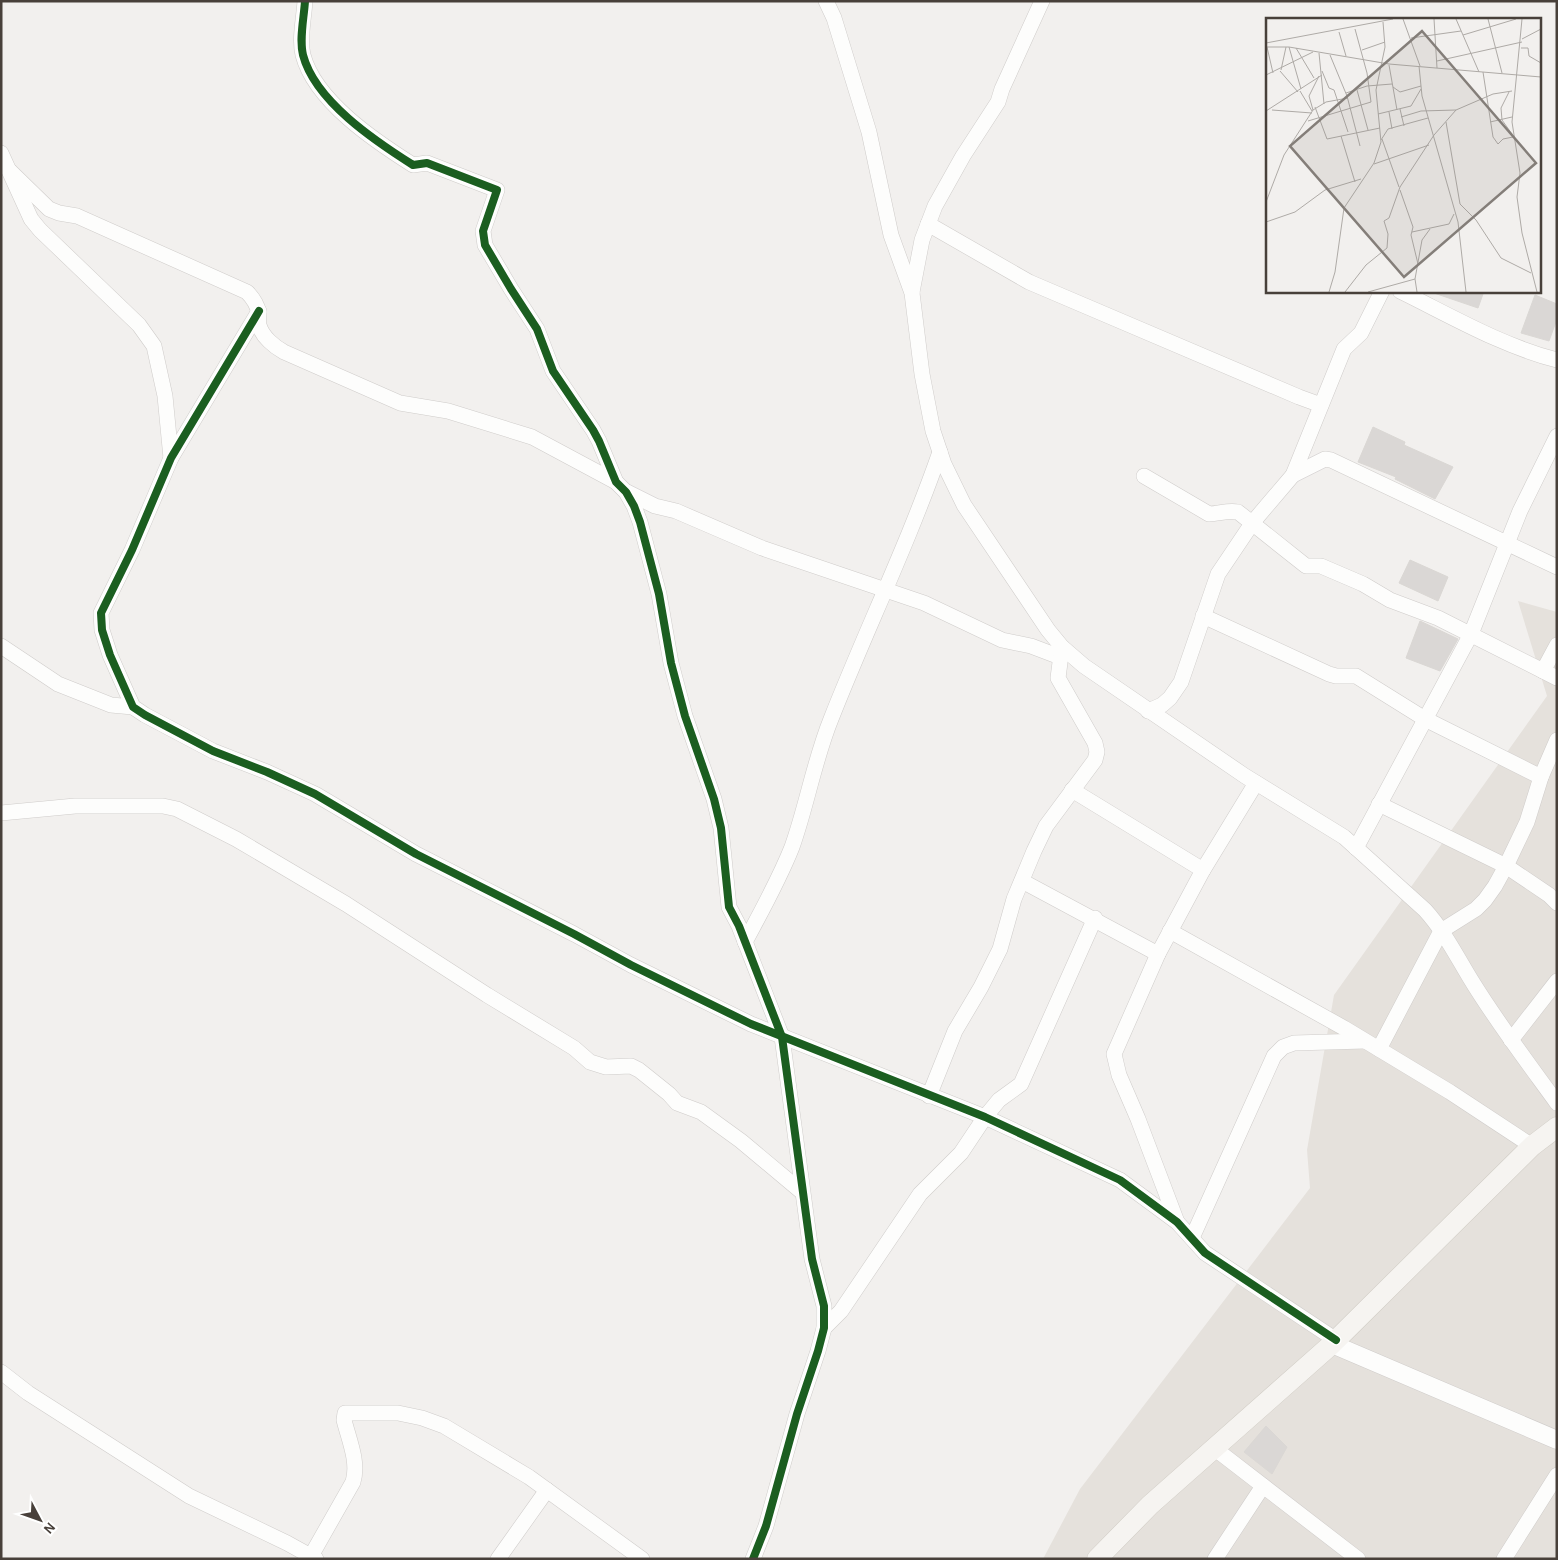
<svg xmlns="http://www.w3.org/2000/svg" width="1558" height="1560" font-family="'Alegreya Sans',sans-serif">
  <style>
    .residential { fill: #e5e1dc }
    .building { fill: #dad7d5; stroke: #dad7d4 }
    .lines { fill: none; stroke-linecap: round; stroke-linejoin: round }
    .minor-casing { stroke: #cfccca; stroke-width: 16 }
    .tertiary-casing { stroke: #cfccca; stroke-width: 19 }
    .secondary-casing { stroke: #d0ccc5; stroke-width: 21 }
    .minor { stroke: #fdfdfc; stroke-width: 15 }
    .tertiary { stroke: #fdfdfc; stroke-width: 18 }
    .secondary { stroke: #f6f4f1; stroke-width: 20 }
    .cycleway-casing { stroke: #fff; stroke-width: 11 }
    .cycleway { stroke: #1b5e20; stroke-width: 8 }
    .inset-road { fill: none; stroke: #aeaaa6; stroke-width: 1 }
    .view { fill: #847e79; fill-opacity: 0.15; stroke: #847e79; stroke-width: 2.5 }
    .inset-edge { fill: none; stroke: #48403a; stroke-width: 2.5 }
  </style>
  <rect width="100%" height="100%" fill="#f2f0ee"/>
  <polygon class="residential" points="1518,601 1557,612 1557,1559 1043,1559 1080,1489 1310,1188 1307,1150 1334,995 1547,696"/>
  <g class="building">
    <polygon points="1435,291 1484,291 1478,308 1434,293"/>
    <polygon points="1535,295 1557,304 1557,319 1549,341 1521,333"/>
    <polygon points="1373,427 1405,442 1404,445 1453,467 1435,499 1395,479 1396,477 1358,462"/>
    <polygon points="1410,560 1448,577 1438,601 1399,583"/>
    <polygon points="1420,621 1458,639 1440,671 1406,658"/>
    <polygon points="1266,1426 1287,1447 1272,1474 1244,1452"/>
  </g>
  <g class="lines">
    <g class="minor-casing">
      <g id="minor">
        <path d="M305,1C304,18 299,39 303,55C315,101 375,141 413,165L427,163L497,190L483,231L485,245L511,289L537,329L553,371L593,430L599,441L616,482L626,492L634,506L640,522L659,594L671,663L685,716L714,799L721,828L729,907L739,926L782,1037L812,1259L824,1306V1328L818,1351L797,1414L766,1526L753,1559"/>
        <path d="M826,1L834,18L869,132L891,235L912,293L922,374L933,431L944,464L964,505L1048,630L1062,647L1084,666L1245,776L1344,837L1425,910C1445,932 1458,959 1473,983C1499,1025 1528,1063 1557,1103"/>
        <polyline points="1,153 31,219 40,230 139,325 154,346 165,396 171,458"/>
        <path d="M10,171L49,209L59,213L77,216L247,292C253,298 257,304 259,313C259,317 258,322 259,325C262,337 275,347 284,352L400,403L448,411L532,437L616,482"/>
        <polyline points="928,224 1029,282 1299,397 1321,405"/>
        <path d="M1400,291C1451,316 1502,346 1557,360"/>
        <polyline points="912,292 922,240 935,206 963,156 998,102 1002,89 1042,1"/>
        <polyline points="259,311 171,458 132,550 101,613 102,630 110,655 133,707 145,715 213,751 267,772 315,794 416,854 574,934 631,965 751,1024 985,1117 1120,1180 1177,1222 1205,1253 1336,1340"/>
        <polyline points="1293,475 1325,459 1331,460 1557,567"/>
        <path d="M1144,476L1209,514C1219,514 1227,510 1238,512L1306,566H1321L1363,584L1390,600L1438,618L1557,678"/>
        <polyline points="627,492 655,506 676,511 762,548 924,603 1002,640 1031,646 1060,657"/>
        <polyline points="1203,616 1329,674 1336,676 1356,676 1425,719 1541,777"/>
        <polyline points="1,646 58,684 111,705 133,707"/>
        <polyline points="1543,671 1557,645"/>
        <polyline points="1148,711 1162,705 1170,698 1181,682 1218,574 1253,522 1293,475 1344,349 1361,333 1382,291"/>
        <polyline points="1072,790 1203,870"/>
        <polyline points="1379,804 1506,866 1549,895 1557,903"/>
        <polyline points="1,813 75,806 163,806 177,809 236,839 346,904 487,995 574,1048 590,1062 606,1067 631,1066 639,1070 669,1094 677,1103 701,1112 741,1141 802,1192"/>
        <polyline points="1356,848 1471,634 1520,511 1557,436"/>
        <polyline points="1022,881 1158,954"/>
        <polyline points="1170,931 1344,1028 1450,1092 1532,1146"/>
        <path d="M745,942C762,910 779,880 792,847C807,805 814,761 831,719C866,630 908,544 940,452"/>
        <polyline points="1511,1040 1557,981"/>
        <polyline points="1379,1049 1441,931 1476,909 1485,900 1495,886 1506,866 1527,822 1541,777 1557,740"/>
        <polyline points="929,1096 955,1031 981,987 1000,949 1014,899 1034,851 1046,826 1095,760 1097,752 1095,743 1058,678 1062,647"/>
        <polyline points="1177,1222 1138,1119 1119,1075 1114,1054 1158,954 1203,870 1256,783"/>
        <polyline points="1192,1238 1274,1056 1283,1047 1294,1043 1364,1041"/>
        <polyline points="824,1328 841,1311 920,1194 961,1153 985,1117 999,1100 1021,1084 1095,918"/>
        <polyline points="1,1372 28,1393 189,1496 287,1543 316,1559"/>
        <polyline points="1214,1448 1358,1559"/>
        <path d="M311,1556L353,1482C359,1462 349,1440 344,1420L345,1413H398L422,1418L444,1426L529,1477L642,1559"/>
        <polyline points="498,1559 547,1490"/>
        <polyline points="1215,1559 1263,1486"/>
        <polyline points="1504,1559 1557,1475"/>
      </g>
    </g>
    <g class="tertiary-casing">
      <polyline id="tertiary" points="1332,1344 1557,1440"/>
    </g>
    <g class="secondary-casing">
      <polyline id="secondary" points="1097,1559 1150,1505 1332,1344 1532,1146 1557,1127"/>
    </g>
    <use href="#minor" class="minor"/>
    <use href="#tertiary" class="tertiary"/>
    <use href="#secondary" class="secondary"/>
    <g class="cycleway-casing">
      <g id="cycleway">
        <path d="M305,1C304,18 299,39 303,55C315,101 375,141 413,165L427,163L497,190L483,231L485,245L511,289L537,329L553,371L593,430L599,441L616,482L626,492L634,506L640,522L659,594L671,663L685,716L714,799L721,828L729,907L739,926L782,1037L812,1259L824,1306V1328L818,1351L797,1414L766,1526L753,1559"/>
        <polyline points="259,311 171,458 132,550 101,613 102,630 110,655 133,707 145,715 213,751 267,772 315,794 416,854 574,934 631,965 751,1024 985,1117 1120,1180 1177,1222 1205,1253 1336,1340"/>
      </g>
    </g>
    <use href="#cycleway" class="cycleway"/>
  </g>
  <g transform="translate(1266 18)">
    <rect width="275" height="275" fill="#f2f0ee"/>
    <path class="inset-road" d="M137,1L154,48M168,1L171,50M190,1L213,54M222,1L236,55M256,1L246,104L254,155L251,179L256,215L271,274M89,11L101,55L105,84M73,14L80,38M197,17L250,1M145,20L195,13M256,21L275,11M0,25L127,1M0,29H23L123,46L275,59M1,29L7,55M23,29L35,71M30,30L48,60M255,30H262L263,38L275,45M96,32L119,24M53,35L58,86M64,37L81,78L94,128M171,43L256,24M123,47L131,92M153,48L156,78L192,204L200,274M15,52L20,29M14,53L32,74M56,53L63,70L68,72L82,114M217,54L227,119L232,126L237,121L247,119M0,57L47,34M127,69L134,74L155,68M91,72L102,112M34,73L46,93M243,74L235,90L236,102L246,116M80,75L101,68L126,66M49,89L61,121L114,110M134,91L138,108M6,92L46,95M47,92L43,78L53,58M0,93L56,57M123,94L126,111M112,96L145,88L155,71M135,99L155,93L190,92L227,76L246,73M42,103L105,84M180,104L194,186L210,202L235,240L265,255M224,104L246,99M75,118L89,164M116,121L133,169M115,122L122,111L162,100M108,146L163,127M134,172L147,209L145,217L152,246M0,184L18,137L47,92L60,84L82,80M0,204L29,194L59,172L95,161M146,214L183,206L188,196M63,274L69,254L78,190L108,145L115,124L110,72L119,29L117,4M79,274L100,247L121,230L122,216L118,203L123,200L134,169L168,117L190,92M102,274L149,261M151,274L149,261L156,222L164,211"/>
    <path class="view" d="M156,13L270,145L138,259L24,128Z"/>
    <rect width="275" height="275" class="inset-edge"/>
  </g>
  <rect width="1558" height="1560" fill="none" stroke="#48403a" stroke-width="5"/>
  <g transform="translate(40 1520) rotate(131)" stroke="#ffffff" stroke-width="4" paint-order="stroke">
  <path d="M0-4L9 19L0 12L-9 19Z" fill="#48403a"/>
  <text y="-8" font-size="14" font-weight="bold" text-anchor="middle" fill="#48403a">N</text>
  </g>
</svg>
